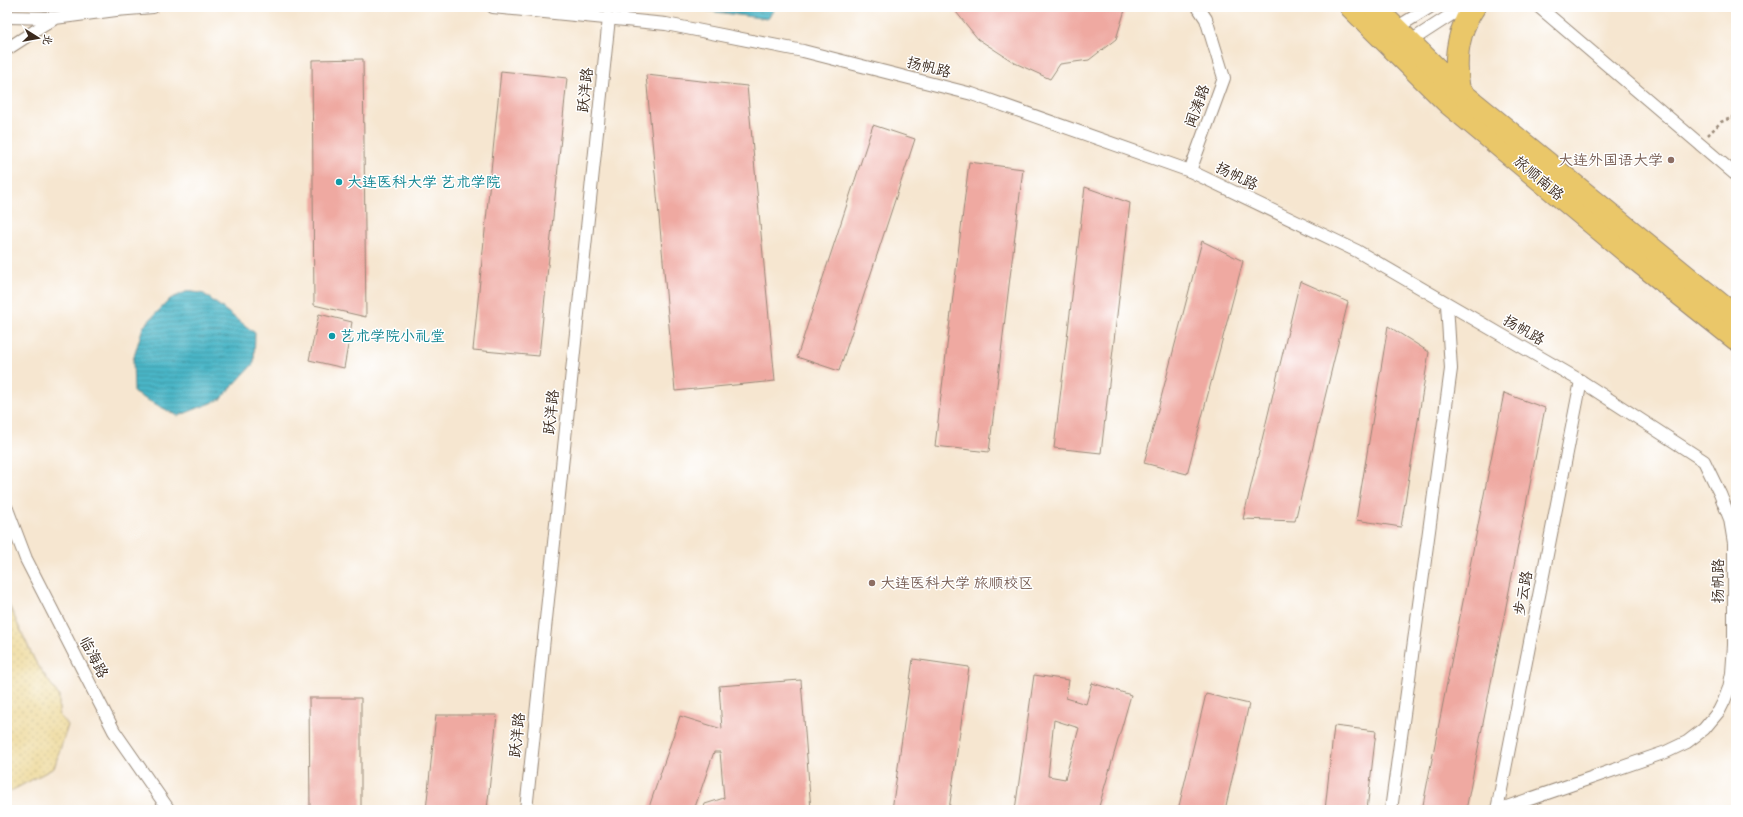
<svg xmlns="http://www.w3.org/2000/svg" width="1743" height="817" font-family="'Gochi Hand','LXGW WenKai TC',sans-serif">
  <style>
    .sand { fill: url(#sand-dots); stroke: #94825e }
    .water { fill: url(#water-rules); stroke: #427072 }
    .building { fill: #efa9a1; fill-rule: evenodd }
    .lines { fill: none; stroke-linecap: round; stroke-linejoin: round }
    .street-casing { stroke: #988877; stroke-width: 14 }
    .highway-casing { stroke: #988877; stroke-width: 24 }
    .path { stroke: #988877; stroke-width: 2.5; stroke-dasharray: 3 3; stroke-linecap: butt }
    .street { stroke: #fff; stroke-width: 12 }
    .highway { stroke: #eac769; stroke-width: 22 }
    .education-dot { fill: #8d6e63; stroke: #fff; stroke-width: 1.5 }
    .culture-dot { fill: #0f9aa8; stroke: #fff; stroke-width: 1.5 }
    .labels { text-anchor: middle; stroke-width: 3; stroke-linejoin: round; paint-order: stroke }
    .street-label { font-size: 15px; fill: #3b2a1e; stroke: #fff }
    .education-label { font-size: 15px; fill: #785e54; stroke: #fff; text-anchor: end }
    .culture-label { font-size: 15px; fill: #0d838f; stroke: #fff; text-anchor: start }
  </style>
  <defs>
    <pattern id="sand-dots" width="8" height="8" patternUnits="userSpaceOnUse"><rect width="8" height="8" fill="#eeda9e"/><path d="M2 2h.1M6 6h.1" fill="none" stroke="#cdbb88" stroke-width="1.8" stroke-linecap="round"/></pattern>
    <pattern id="water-rules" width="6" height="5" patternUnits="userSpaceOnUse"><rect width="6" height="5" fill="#4ab6c7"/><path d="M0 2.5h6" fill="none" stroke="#3f94a1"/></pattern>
  </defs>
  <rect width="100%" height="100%" fill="#fff"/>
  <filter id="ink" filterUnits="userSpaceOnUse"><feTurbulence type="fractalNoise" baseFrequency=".025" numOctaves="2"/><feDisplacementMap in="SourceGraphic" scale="8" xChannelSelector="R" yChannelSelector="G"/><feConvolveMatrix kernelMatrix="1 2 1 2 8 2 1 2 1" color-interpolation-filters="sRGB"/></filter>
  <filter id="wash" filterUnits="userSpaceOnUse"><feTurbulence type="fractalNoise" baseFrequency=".012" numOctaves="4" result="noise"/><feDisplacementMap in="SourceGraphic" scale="16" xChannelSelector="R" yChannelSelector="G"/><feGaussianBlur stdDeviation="0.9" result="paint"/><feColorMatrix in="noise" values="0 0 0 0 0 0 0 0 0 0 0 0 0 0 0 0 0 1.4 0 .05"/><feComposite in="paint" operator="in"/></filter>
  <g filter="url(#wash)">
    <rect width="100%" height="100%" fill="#f6e6d0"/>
    <polygon class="sand" points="7,601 35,661 59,696 59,715 68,725 54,768 7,793"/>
    <g class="water">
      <polygon points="680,7 776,7 767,19"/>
      <polygon points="188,291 204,294 255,333 254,363 221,399 178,416 134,393 133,360 143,327 170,299"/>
    </g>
    <g id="blocks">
      <g class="building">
        <polygon points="952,7 1125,7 1125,10 1116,39 1089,60 1060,64 1050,79 1015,63 978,39"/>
        <polygon points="363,59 366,317 314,305 312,60"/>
        <polygon points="501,71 567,78 539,356 473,350"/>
        <polygon points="646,75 747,86 775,381 675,391"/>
        <polygon points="873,125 915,139 839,371 797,357"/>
        <polygon points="969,162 1023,169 989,452 935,446"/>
        <polygon points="1085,187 1130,203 1101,453 1054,448"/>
        <polygon points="1202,241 1243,261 1187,474 1144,463"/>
        <polygon points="1300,281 1348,302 1295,521 1243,519"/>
        <polygon points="319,314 352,322 344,368 309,360"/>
        <polygon points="1388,326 1429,352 1401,527 1356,520"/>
        <polygon points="1504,393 1545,408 1466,810 1422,810"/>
        <polygon points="913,659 969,667 949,810 892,810"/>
        <path d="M1034,675L1069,680L1066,698L1086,704L1092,683L1131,695L1098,810H1015ZM1054,720L1079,728L1065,779L1048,776Z"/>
        <polygon points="801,680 811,810 703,810 705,804 724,798 720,752 714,752 694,810 648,810 680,716 722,729 719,686"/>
        <polygon points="1206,694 1249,704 1225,810 1178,810"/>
        <polygon points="309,698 361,698 361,810 310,810"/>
        <polygon points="436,715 497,715 487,810 426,810"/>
        <polygon points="1334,726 1376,731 1367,810 1325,810"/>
      </g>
    </g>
  </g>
  <g filter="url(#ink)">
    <use href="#blocks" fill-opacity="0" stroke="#988877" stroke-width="1"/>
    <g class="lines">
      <g class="street-casing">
        <g id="street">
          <polyline points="493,7 666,24 803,51 972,94 1190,171 1357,251 1581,381 1704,461 1720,494 1730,519 1734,543 1734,645 1732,673 1729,688 1724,701 1719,711 1704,729 1687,742 1666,752 1498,810"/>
          <polyline points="1539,7 1736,175"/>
          <polyline points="7,17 55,18"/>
          <polyline points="1396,32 1396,28 1430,7"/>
          <polyline points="1406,44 1463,7"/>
          <polyline points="7,49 55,18 116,10 153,7"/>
          <polyline points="1190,171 1224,78 1206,19 1198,7"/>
          <polyline points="7,509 26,559 114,731 169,810"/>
          <polyline points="526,810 609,18"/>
          <polyline points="1391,810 1451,369 1447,304"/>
          <polyline points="1497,810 1581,381"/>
        </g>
      </g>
      <g class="highway-casing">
        <g id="highway">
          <polyline points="1351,7 1448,103 1628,253 1736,339"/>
          <polyline points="1374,7 1459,91 1736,317"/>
          <path d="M1459,91C1454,62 1457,32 1474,7"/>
        </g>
      </g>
      <polyline class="path" points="1708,135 1721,122 1736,116"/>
      <use href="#street" class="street"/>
      <use href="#highway" class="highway"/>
    </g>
  </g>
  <g class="education-dot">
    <circle cx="1671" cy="160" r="4"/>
    <circle cx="872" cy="583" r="4"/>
  </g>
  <g class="culture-dot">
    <circle cx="339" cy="182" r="4"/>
    <circle cx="332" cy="336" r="4"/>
  </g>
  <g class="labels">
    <g class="street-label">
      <text transform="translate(929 67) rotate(14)" y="5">扬帆路</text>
      <text transform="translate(585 90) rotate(-84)" y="5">跃洋路</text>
      <text transform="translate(1197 106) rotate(-70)" y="5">闻涛路</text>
      <text transform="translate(1237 176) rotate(26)" y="5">扬帆路</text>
      <text transform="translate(1539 178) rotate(40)" y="5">旅顺南路</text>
      <text transform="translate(1524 330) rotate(30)" y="5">扬帆路</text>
      <text transform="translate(551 412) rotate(-84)" y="5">跃洋路</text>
      <text transform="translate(1718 581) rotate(-90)" y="5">扬帆路</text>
      <text transform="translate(1523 593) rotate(-79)" y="5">步云路</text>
      <text transform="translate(94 657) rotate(63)" y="5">临海路</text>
      <text transform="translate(517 735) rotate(-84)" y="5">跃洋路</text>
    </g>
    <g class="education-label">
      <text x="1663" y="165">大连外国语大学</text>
      <text x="880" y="588" text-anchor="start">大连医科大学 旅顺校区</text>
    </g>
    <g class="culture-label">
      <text x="347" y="187">大连医科大学 艺术学院</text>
      <text x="340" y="341">艺术学院小礼堂</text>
    </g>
  </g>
  <rect width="1743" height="817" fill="none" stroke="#fff" stroke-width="24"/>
  <g transform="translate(38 38) rotate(101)" stroke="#ffffff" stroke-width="3" paint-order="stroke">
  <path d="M0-3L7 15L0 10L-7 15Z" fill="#3b2a1e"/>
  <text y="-6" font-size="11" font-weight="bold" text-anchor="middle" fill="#3b2a1e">北</text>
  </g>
</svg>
